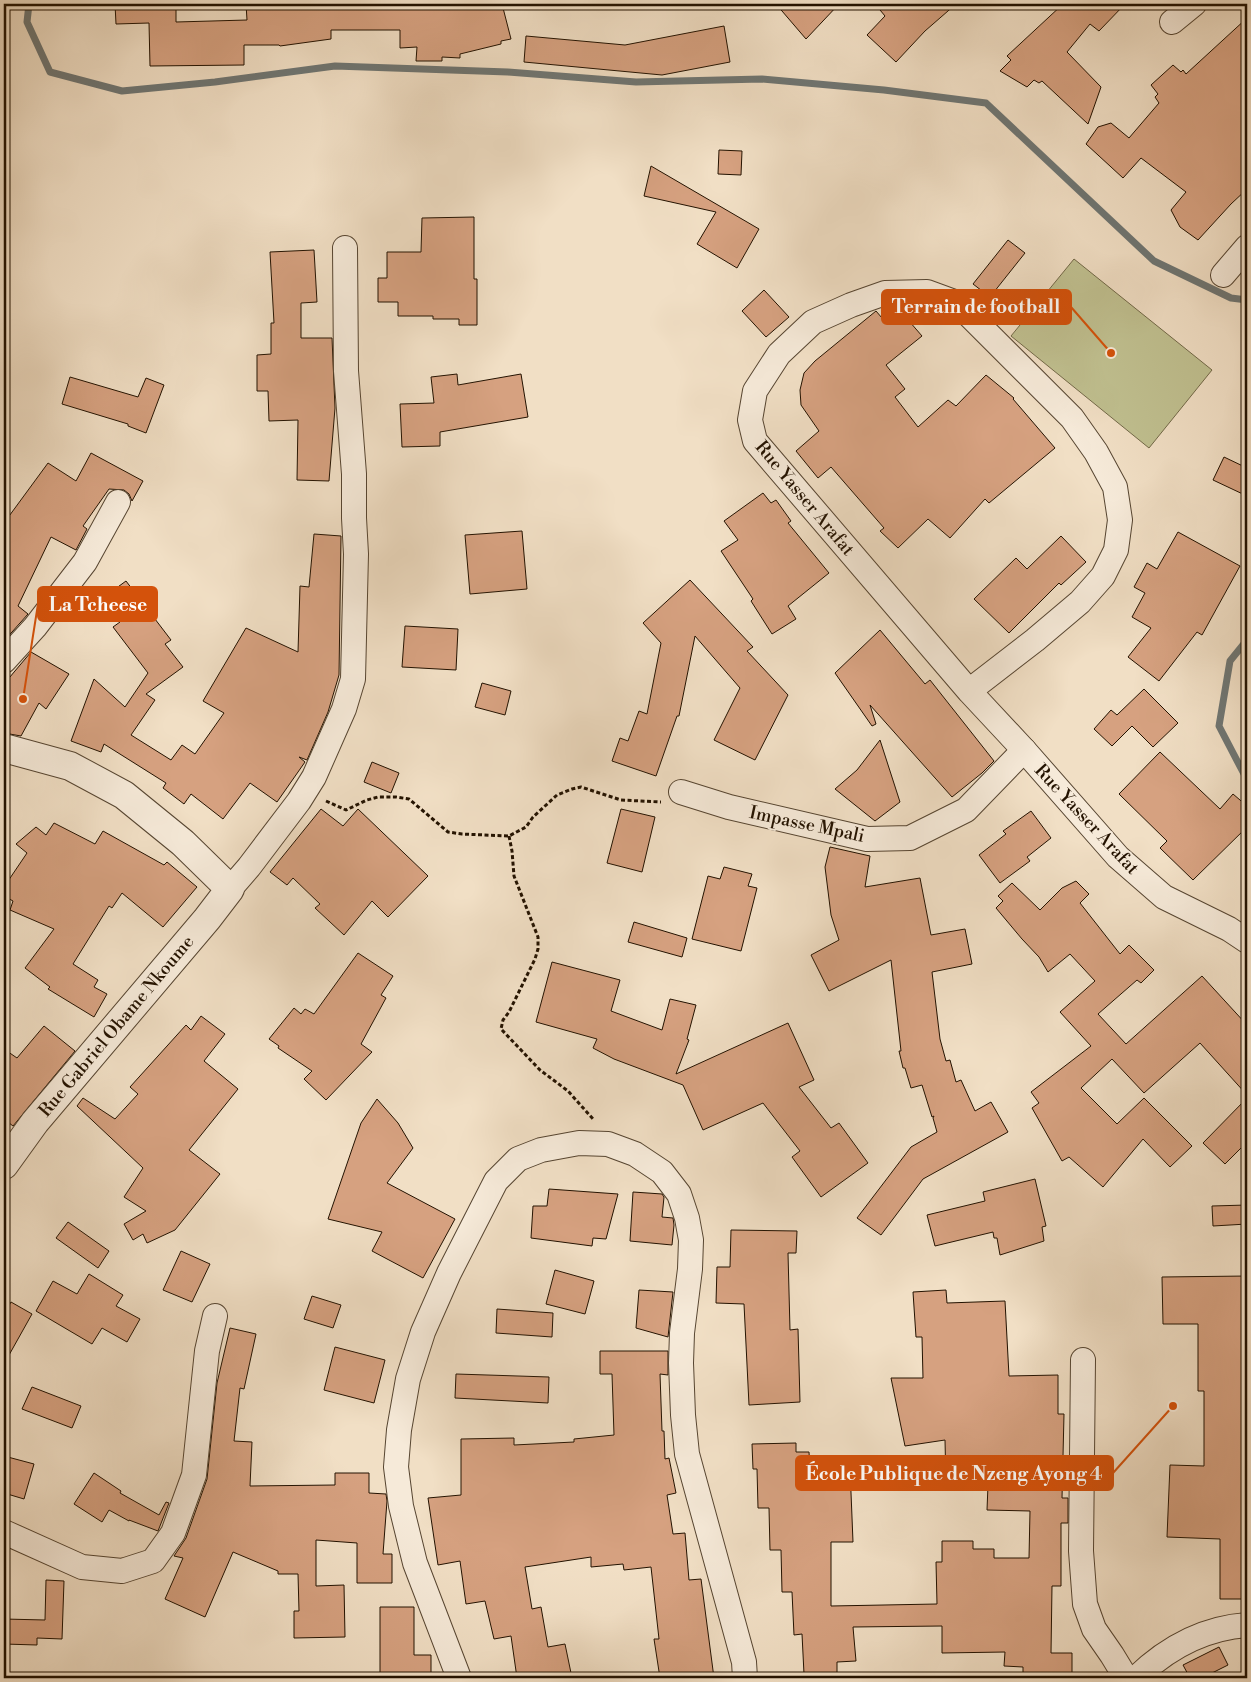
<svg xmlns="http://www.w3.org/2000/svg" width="1251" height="1682" font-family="'Libre Bodoni',serif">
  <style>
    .green { fill: #c0c090; stroke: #726948 }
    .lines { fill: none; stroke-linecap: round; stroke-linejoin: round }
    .stream { stroke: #6f7673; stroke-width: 7 }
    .building { fill: #d6a180; stroke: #231200 }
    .minor-casing { stroke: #564531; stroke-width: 26 }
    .tertiary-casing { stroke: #564531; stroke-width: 30 }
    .path { stroke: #231200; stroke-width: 3; stroke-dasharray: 4 2.5; stroke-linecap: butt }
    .minor { stroke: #f6ead9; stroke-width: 24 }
    .tertiary { stroke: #f6ead9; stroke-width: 28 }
    .labels { text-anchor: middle; stroke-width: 4; stroke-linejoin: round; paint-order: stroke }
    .street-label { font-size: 18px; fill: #231200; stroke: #f6ead9 }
    .leader { fill: none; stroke: #d4520b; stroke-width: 2 }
    .callout-dot { fill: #d4520b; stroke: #f6ead9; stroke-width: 2 }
    .callout { fill: #d4520b; stroke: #d4520b; stroke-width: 2 }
    .callout-label { font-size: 19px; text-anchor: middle; font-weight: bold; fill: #fff }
  </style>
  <rect width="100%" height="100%" fill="#f1dfc5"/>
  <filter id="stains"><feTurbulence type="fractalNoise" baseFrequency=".004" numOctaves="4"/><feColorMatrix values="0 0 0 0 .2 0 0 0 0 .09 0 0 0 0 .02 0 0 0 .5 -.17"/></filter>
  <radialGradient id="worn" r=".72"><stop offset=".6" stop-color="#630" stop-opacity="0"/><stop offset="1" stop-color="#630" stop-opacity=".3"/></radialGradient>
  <polygon class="green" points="1074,259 1212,370 1149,448 1011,336"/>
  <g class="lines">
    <g class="stream">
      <polyline points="29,4 27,22 50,72 122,91 215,82 335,66 508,72 636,82 762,79 884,90 986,103 1154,261 1231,298 1247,300"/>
      <polyline points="1247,640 1230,661 1219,726 1244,774 1247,774"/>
    </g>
  </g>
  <g class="building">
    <polygon points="115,4 176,4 176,22 247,20 246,4 301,4 301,9 340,7 340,4 502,4 511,39 501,41 501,44 460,54 460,58 442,57 442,61 416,61 417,47 400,48 400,30 331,30 331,39 280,46 279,45 244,45 244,65 150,66 149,23 116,24"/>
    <polygon points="776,4 839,4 806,39"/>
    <polygon points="875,4 956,4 925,31 896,62 867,35 885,16"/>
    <polygon points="1063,4 1125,4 1099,31 1090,24 1067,52 1101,87 1088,124 1042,81 1039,83 1034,80 1027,87 1000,71 1011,60 1007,56"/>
    <polygon points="1247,18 1247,189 1231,204 1198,240 1180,227 1171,210 1186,192 1141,158 1123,178 1086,144 1098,127 1111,123 1129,138 1159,103 1155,97 1158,94 1151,85 1173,65 1181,72 1183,70 1186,74"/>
    <polygon points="724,26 730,62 662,75 524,62 526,36 625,45"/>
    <polygon points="719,150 742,151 741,175 718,174"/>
    <polygon points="651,166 759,229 737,268 697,244 716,212 644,196"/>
    <polygon points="474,217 474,279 477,279 477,325 459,325 459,319 433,319 433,316 398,316 398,302 378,302 378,278 387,278 387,252 421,252 422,218"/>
    <polygon points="1008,240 1025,253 990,297 973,284"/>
    <polygon points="314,250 317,302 301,303 301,338 332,338 335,408 329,481 297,480 298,420 269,421 268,391 257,391 257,355 271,354 271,323 274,323 270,252"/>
    <polygon points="764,290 789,317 766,337 742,311"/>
    <polygon points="891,310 898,318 903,314 922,336 886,365 905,389 895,397 918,427 948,400 956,406 986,375 1014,398 1013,399 1055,448 989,503 985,499 950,538 928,519 898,548 880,531 884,528 831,467 818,478 796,451 819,431 801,405 800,390 804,373 815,361 876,311 882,318"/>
    <polygon points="457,374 458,385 521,374 528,417 440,432 440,446 402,447 400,404 434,403 431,377"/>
    <polygon points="70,377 138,397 146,378 164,385 146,433 128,426 128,424 62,404"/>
    <polygon points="91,453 143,481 132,501 129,494 124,490 109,489 83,526 87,529 76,550 51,537 18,606 28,614 4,641 4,523 48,463 76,481"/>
    <polygon points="1224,457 1247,468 1247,496 1213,480"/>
    <polygon points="763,493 771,503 776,500 791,521 788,523 829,573 788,606 796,619 772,634 751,601 753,599 721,551 738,540 724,521"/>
    <polygon points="522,531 527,589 470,594 465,535"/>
    <polygon points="1178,532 1240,566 1202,635 1197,632 1159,681 1128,657 1151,628 1132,617 1145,593 1134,587 1147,563 1157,569"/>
    <polygon points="314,534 341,536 339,675 328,712 307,760 299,757 305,762 277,802 250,783 223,819 191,794 184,804 163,788 166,783 104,744 101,752 71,741 94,679 125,707 148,673 113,627 120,622 117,618 120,610 100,600 126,581 171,640 165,644 183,667 146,694 155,700 131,735 171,760 182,745 195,754 224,713 203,701 246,628 298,652 300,586 309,587"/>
    <polygon points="1061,536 1086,562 1061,585 1059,583 1009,633 974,599 1016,558 1027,569"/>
    <polygon points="690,580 753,647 747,651 788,695 755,760 714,740 740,688 695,636 679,716 677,716 656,776 612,761 620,738 628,741 639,711 647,714 661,643 643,623"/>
    <polygon points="405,626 458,629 456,670 402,667"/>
    <polygon points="880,630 925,684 930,680 994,761 982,773 952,797 870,705 876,724 872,726 835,673"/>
    <polygon points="31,652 69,674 46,709 39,703 21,736 4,733 4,684"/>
    <polygon points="482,683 511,691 505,715 475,707"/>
    <polygon points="1144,689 1178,723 1153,747 1132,726 1112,746 1094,729 1111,710 1117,715"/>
    <polygon points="880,740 900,802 875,821 835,789 857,770"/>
    <polygon points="1160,752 1220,809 1233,794 1247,806 1247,827 1193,880 1160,848 1167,841 1119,794"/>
    <polygon points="372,762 399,773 391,793 364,782"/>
    <polygon points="321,809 343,826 358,809 428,876 388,917 372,901 344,935 315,908 320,904 293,878 287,885 270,872"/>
    <polygon points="621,809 655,817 642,872 607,863"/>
    <polygon points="1031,811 1051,838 1027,857 1030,861 1000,883 979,855 1006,834 1003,831"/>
    <polygon points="54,823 95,844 103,831 164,865 167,862 197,887 163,927 122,893 112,908 109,906 73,964 98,980 94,987 107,994 94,1017 48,989 50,987 25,968 54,929 10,910 13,901 4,896 4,887 27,853 16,844 36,827 46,835"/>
    <polygon points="830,847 870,856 865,887 920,878 931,935 965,929 972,964 932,972 940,1039 946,1061 950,1060 956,1082 961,1080 975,1111 991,1102 1008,1132 923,1179 881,1235 857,1218 911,1147 937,1132 933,1118 934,1116 932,1117 922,1085 911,1088 905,1068 903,1068 899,1051 901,1051 891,960 829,991 811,955 839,940 831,915 825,867"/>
    <polygon points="724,867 752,874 748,886 757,888 741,951 692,939 708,876 720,879"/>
    <polygon points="1076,881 1089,894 1080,903 1120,954 1129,945 1154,970 1141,983 1137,980 1098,1014 1126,1044 1202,976 1247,1025 1247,1095 1200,1043 1144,1093 1112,1059 1081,1088 1117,1124 1144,1098 1192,1146 1170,1167 1143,1139 1103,1187 1069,1157 1062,1161 1032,1108 1039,1103 1031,1092 1091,1046 1060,1012 1095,981 1070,954 1048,972 1039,957 1022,939 996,908 1003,901 998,896 1012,883 1040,910 1062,888"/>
    <polygon points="634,922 687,938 682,957 628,942"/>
    <polygon points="358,953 393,976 381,995 386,998 361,1044 372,1052 326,1100 304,1079 312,1071 278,1048 279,1046 269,1039 294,1008 301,1014 305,1009 314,1014"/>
    <polygon points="552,962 620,980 611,1011 662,1030 670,999 696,1005 687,1039 689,1040 676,1074 788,1023 814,1080 799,1087 831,1128 839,1123 868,1163 821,1197 792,1157 800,1151 763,1103 703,1130 683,1085 614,1059 593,1048 597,1039 536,1022"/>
    <polygon points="201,1016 225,1034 204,1061 238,1089 189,1150 220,1174 175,1230 147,1243 143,1234 133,1240 124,1224 146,1211 124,1197 143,1168 77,1106 83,1098 115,1119 138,1094 130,1087 186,1025 191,1030"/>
    <polygon points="44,1026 75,1051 13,1126 4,1119 4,1049 17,1058"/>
    <polygon points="1247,1098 1247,1142 1225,1164 1203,1143"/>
    <polygon points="377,1099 398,1123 413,1148 387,1183 455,1219 423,1278 372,1251 382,1232 328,1219 361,1123"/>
    <polygon points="1035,1179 1046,1226 1042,1227 1044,1241 1000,1255 997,1238 994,1238 993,1232 935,1246 927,1215 985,1201 983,1192"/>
    <polygon points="549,1189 618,1194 606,1239 593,1238 592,1246 531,1238 533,1206 547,1206"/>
    <polygon points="633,1192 662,1194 664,1197 662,1217 673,1218 674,1225 672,1245 630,1241"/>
    <polygon points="1247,1205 1247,1224 1213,1226 1212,1206"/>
    <polygon points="68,1222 109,1251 98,1268 56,1238"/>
    <polygon points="731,1230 797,1231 796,1253 788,1253 790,1330 798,1329 800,1402 749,1405 744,1304 716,1303 717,1267 730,1267"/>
    <polygon points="181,1251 210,1264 192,1302 163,1290"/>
    <polygon points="555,1270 594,1281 585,1314 546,1304"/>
    <polygon points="89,1274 123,1295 116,1306 140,1319 127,1342 102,1328 92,1344 36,1311 53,1281 77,1294"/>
    <polygon points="1247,1276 1247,1599 1220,1599 1220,1539 1167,1537 1170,1465 1204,1466 1204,1391 1198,1391 1198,1324 1163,1324 1162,1277"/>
    <polygon points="639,1290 673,1292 668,1337 636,1328"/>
    <polygon points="946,1290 947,1303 1005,1301 1009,1376 1058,1375 1058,1414 1064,1414 1062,1498 1068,1498 1068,1523 1061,1523 1061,1586 1052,1586 1051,1653 1072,1653 1072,1678 1023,1678 1023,1667 1004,1666 1005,1652 942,1653 942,1626 853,1627 856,1661 837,1662 837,1673 804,1674 802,1634 794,1635 792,1592 782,1592 781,1550 770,1550 769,1508 758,1508 757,1469 753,1469 752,1444 796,1443 796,1452 809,1452 810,1469 850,1468 853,1542 831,1542 831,1606 937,1604 936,1562 942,1562 942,1541 973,1541 973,1549 994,1549 994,1558 1029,1558 1030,1511 987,1510 988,1485 946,1485 945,1440 905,1446 891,1378 923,1378 922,1337 916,1337 913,1292"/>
    <polygon points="312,1296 341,1305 333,1328 304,1319"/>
    <polygon points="11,1302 32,1314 4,1364 4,1314"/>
    <polygon points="497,1309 553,1313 552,1337 496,1333"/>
    <polygon points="230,1328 256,1334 244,1389 240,1388 234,1441 252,1442 250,1486 335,1485 335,1473 369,1473 369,1493 386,1494 387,1501 383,1554 392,1554 392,1583 357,1583 357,1543 316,1540 316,1586 344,1585 345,1637 294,1638 294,1611 299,1611 298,1574 278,1574 278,1571 233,1552 205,1617 165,1599 183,1558 174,1556 186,1538 207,1479 217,1383"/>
    <polygon points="335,1347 385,1360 374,1403 324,1390"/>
    <polygon points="600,1351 668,1351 668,1375 660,1374 662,1431 664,1431 665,1459 669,1458 676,1493 667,1495 673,1534 685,1533 689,1580 701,1579 714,1678 660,1678 654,1639 659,1639 651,1567 624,1570 623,1564 591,1567 591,1557 525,1567 532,1609 541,1607 548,1647 565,1644 571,1673 533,1678 517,1678 511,1636 494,1639 485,1601 466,1604 460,1561 438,1565 428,1498 461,1495 461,1439 514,1438 514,1445 574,1442 574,1439 614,1435 612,1374 600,1374"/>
    <polygon points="456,1374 549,1377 548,1403 455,1398"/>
    <polygon points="32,1387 81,1406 72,1428 22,1409"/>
    <polygon points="4,1456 34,1464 24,1499 4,1493"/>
    <polygon points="94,1473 121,1491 120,1493 159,1515 166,1502 169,1503 158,1531 129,1520 129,1521 109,1510 102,1522 74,1504"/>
    <polygon points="46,1580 64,1581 62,1639 37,1638 37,1645 4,1644 4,1619 45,1620"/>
    <polygon points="380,1607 414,1607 414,1655 431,1655 431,1678 380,1678"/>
    <polygon points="1219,1647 1228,1665 1202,1678 1190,1678 1183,1665"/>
  </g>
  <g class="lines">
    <g class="minor-casing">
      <g id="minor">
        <polyline points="1172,22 1194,4"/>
        <polyline points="1223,275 1247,247"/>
        <polyline points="4,661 35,627 85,562 118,502"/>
        <polyline points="969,691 1035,640 1080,602 1103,576 1116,550 1120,520 1115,487 1096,452 1072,418 957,303 927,292 885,293 851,305 813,322 779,354 755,391 750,420 755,441 969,691 1024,750 1118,857 1164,897 1229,929 1247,941"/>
        <polyline points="681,792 729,807 867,839 910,838 966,810 1024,750"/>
        <polyline points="230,889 249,867 299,801 314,777 344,709 353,679 356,554 354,518 354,474 346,371 345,248"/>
        <polyline points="1083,1360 1081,1551 1085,1604 1094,1629 1112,1655 1126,1678"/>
        <polyline points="4,1532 82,1567 122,1571 153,1561 173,1533 194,1475 207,1351 215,1316"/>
        <polyline points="459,1678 415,1563 401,1506 396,1467 399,1430 408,1379 423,1332 449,1273 496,1181 518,1159 541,1150 579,1143 608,1144 635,1154 662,1172 679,1194 687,1218 691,1240 690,1269 682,1333 681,1363 683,1415 687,1454 744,1662 745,1678"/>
        <path d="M1136,1678C1166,1649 1204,1628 1247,1625"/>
      </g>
    </g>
    <g class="tertiary-casing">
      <polyline id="tertiary" points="4,748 70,766 124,795 183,843 230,889 207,919 35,1122 4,1165"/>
    </g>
    <g class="path">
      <polyline points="326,801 346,810 367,800 378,797 396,797 409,799 448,832 462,834 509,836 526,827 533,817 557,795 572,789 581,787 621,800 661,802"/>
      <polyline points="509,836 512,851 514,876 538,937 538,949 535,959 509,1012 503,1020 501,1029 540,1070 568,1091 593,1119"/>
    </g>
    <use href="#minor" class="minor"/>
    <use href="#tertiary" class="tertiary"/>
  </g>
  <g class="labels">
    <g class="street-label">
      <text transform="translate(805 498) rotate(50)" y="6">Rue Yasser Arafat</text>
      <text transform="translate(1087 819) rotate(47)" y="6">Rue Yasser Arafat</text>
      <text transform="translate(807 824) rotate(12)" y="6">Impasse Mpali</text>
      <text transform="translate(116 1026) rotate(-50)" y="6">Rue Gabriel Obame Nkoume</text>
    </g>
  </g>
  <path class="leader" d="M1111 353L1071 307M23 699L38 604M1173 1406L1113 1473"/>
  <g class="callout-dot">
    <circle cx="1111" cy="353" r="5"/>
    <circle cx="23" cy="699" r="5"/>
    <circle cx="1173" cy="1406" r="5"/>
  </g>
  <g class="callout">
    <rect x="882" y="290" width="189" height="34" rx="5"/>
    <rect x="38" y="587" width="119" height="34" rx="5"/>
    <rect x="796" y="1456" width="317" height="34" rx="5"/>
  </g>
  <g class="callout-label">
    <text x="976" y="313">Terrain de football</text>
    <text x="98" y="611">La Tcheese</text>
    <text x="954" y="1480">École Publique de Nzeng Ayong 4</text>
  </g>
  <rect width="1251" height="1682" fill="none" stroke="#f1dfc5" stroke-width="20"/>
  <rect x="5" y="5" width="1241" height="1672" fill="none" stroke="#231200" stroke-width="2.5"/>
  <rect x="10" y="10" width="1231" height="1662" fill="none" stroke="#231200"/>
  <rect width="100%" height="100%" filter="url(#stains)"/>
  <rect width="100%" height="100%" fill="url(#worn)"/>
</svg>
